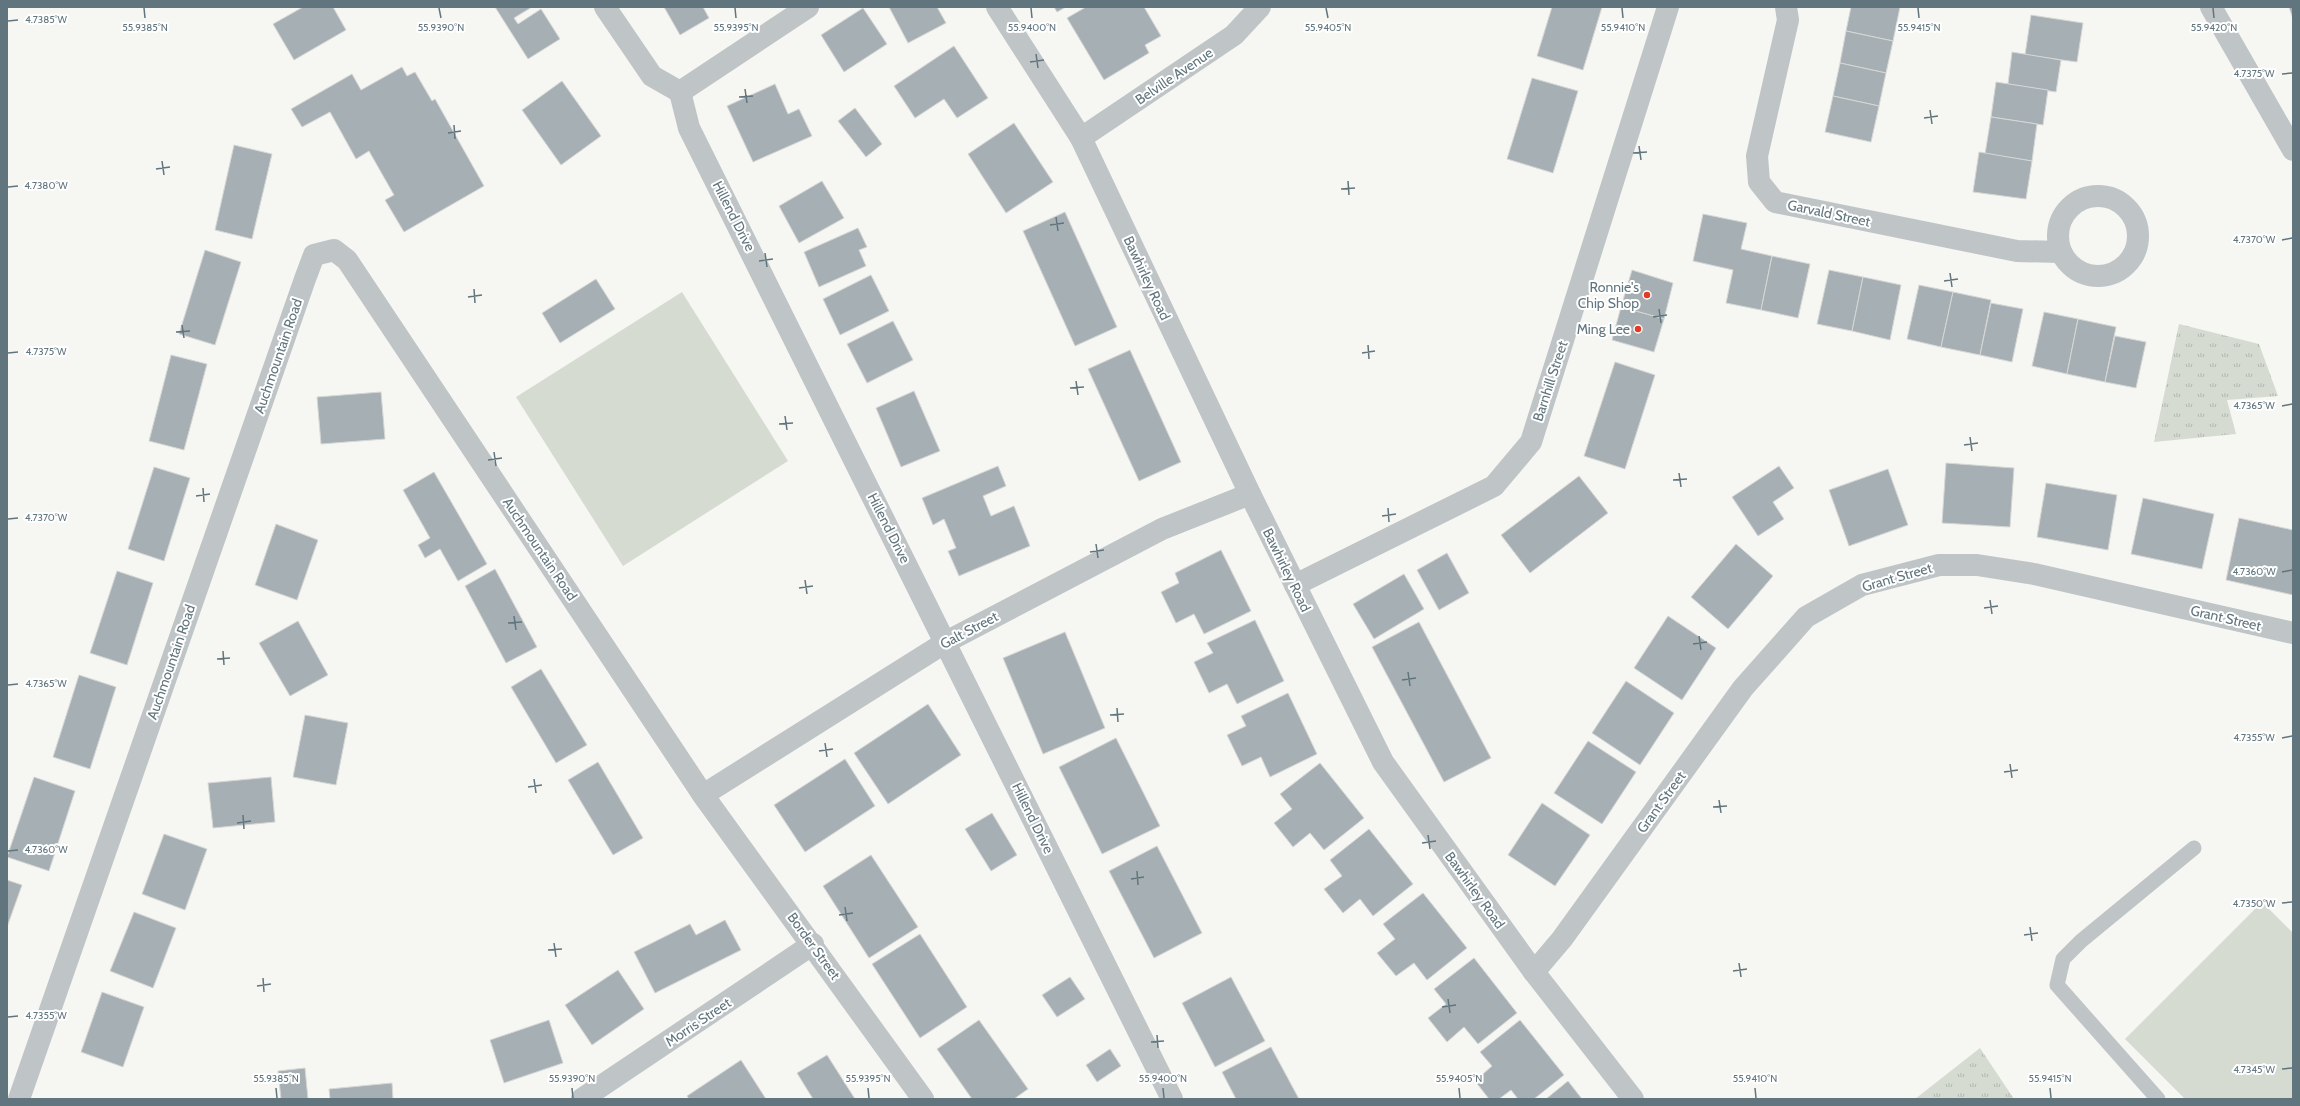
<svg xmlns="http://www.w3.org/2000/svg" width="2300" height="1106" font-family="Cabin,sans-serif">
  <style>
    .grass { fill: #d6dbd2 }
    .park { fill: url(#park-tufts) }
    .building { fill: #a6b0b4; stroke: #d7d7d5 }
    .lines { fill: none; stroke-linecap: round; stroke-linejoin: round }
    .lane { stroke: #bfc4c7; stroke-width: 15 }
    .street { stroke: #bfc4c7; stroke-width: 22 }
    .ticks { fill: none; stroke: #61757e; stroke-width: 1.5 }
    .poi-dot { fill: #e43b25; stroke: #fff; stroke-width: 1.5 }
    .labels { text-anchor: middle; stroke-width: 4; stroke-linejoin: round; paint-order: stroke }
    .street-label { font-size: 14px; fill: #61757e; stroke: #fff }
    .poi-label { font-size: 14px; fill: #61757e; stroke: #fff; text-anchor: end }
    .ticks-label { font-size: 10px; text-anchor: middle; fill: #61757e; stroke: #fff; stroke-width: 4; stroke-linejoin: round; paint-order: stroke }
  </style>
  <defs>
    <pattern id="park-tufts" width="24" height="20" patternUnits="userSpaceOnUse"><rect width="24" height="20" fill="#d6dbd2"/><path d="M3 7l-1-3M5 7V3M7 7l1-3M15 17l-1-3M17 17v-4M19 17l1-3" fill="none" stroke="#b1b6b0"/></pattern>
  </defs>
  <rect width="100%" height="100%" fill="#f6f6f2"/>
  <g class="grass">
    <polygon points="682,292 788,461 623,566 516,397"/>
    <polygon points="2262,902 2293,933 2293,1099 2185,1099 2125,1039"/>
  </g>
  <g class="park">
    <polygon points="2179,324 2259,344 2278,396 2227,400 2236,434 2154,442"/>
    <polygon points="1980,1048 2014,1099 1915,1099"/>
  </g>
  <g class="building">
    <polygon points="303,7 333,7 346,30 294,60 273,24"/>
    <polygon points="495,7 532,7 514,18 518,24 541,9 560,39 528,59"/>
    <polygon points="664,7 703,7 709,18 680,35"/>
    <polygon points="889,7 937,7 946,23 908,43"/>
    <polygon points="1054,7 1066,7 1057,12"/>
    <polygon points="1086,7 1144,7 1161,36 1145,45 1149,53 1104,80 1067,18"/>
    <polygon points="1552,7 1602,7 1583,70 1537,56"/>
    <polygon points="1851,7 1900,7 1893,41 1846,31"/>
    <polygon points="2289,7 2293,7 2293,19"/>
    <polygon points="863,8 887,44 844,72 821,35"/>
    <polygon points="2031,15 2083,23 2077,62 2025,55"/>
    <polygon points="1846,31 1893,41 1886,73 1840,63"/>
    <polygon points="954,46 988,98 957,118 944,99 915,118 894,86"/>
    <polygon points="2012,52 2061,60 2056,92 2008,84"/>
    <polygon points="1840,63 1886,73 1879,106 1833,96"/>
    <polygon points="402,67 407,76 415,72 432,101 435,99 484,186 404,232 385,200 394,195 369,151 356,159 330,112 302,127 291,109 352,74 361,90"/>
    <polygon points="1532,78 1578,91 1553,173 1507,159"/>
    <polygon points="562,81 601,136 561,165 522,110"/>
    <polygon points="1996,82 2048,90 2043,125 1991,117"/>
    <polygon points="775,84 788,114 799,109 812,136 753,162 727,106"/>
    <polygon points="1833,96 1879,106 1871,142 1825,132"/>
    <polygon points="855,108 882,144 866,157 838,121"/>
    <polygon points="1991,117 2037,124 2032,161 1985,154"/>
    <polygon points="1014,123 1053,182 1006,213 968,154"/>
    <polygon points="234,145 272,154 252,239 215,230"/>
    <polygon points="1979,152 2032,161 2026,199 1973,192"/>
    <polygon points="822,181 844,218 799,243 779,206"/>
    <polygon points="1065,212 1117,327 1075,346 1023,231"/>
    <polygon points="1703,214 1747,223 1741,249 1772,256 1761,310 1726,303 1733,270 1693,261"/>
    <polygon points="858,228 867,247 859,250 866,266 819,287 804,252"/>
    <polygon points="205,250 241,262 215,345 179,334"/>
    <polygon points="1772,256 1810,264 1798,318 1761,310"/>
    <polygon points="1632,270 1673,283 1664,319 1621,307"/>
    <polygon points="1829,270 1863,277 1852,331 1817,324"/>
    <polygon points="871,275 889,311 840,335 823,299"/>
    <polygon points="1863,277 1901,285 1890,340 1852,331"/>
    <polygon points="596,279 615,309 560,343 542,313"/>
    <polygon points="1919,285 1953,292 1941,347 1907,339"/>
    <polygon points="1953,292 1991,300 1980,355 1941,347"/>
    <polygon points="1991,303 2023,309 2012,362 1980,355"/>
    <polygon points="1621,307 1664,319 1654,352 1612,340"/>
    <polygon points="2044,312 2078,319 2067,374 2032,366"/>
    <polygon points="2078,319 2116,327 2105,382 2067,374"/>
    <polygon points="893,321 913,360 867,383 847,344"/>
    <polygon points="2115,336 2146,342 2136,388 2105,382"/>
    <polygon points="1130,350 1181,462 1139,481 1088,369"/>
    <polygon points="171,355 207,364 184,450 149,441"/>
    <polygon points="1615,362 1655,375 1625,469 1584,456"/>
    <polygon points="914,391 940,451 901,467 876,408"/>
    <polygon points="381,392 385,439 321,444 317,397"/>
    <polygon points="1946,463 2014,468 2010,527 1942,523"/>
    <polygon points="998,466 1006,486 983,496 991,516 1014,506 1030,546 959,576 948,551 956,548 944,519 933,525 922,498"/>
    <polygon points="1779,466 1794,488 1773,502 1784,519 1758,536 1732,497"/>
    <polygon points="154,467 190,478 164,561 128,549"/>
    <polygon points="1888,469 1908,525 1849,546 1829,490"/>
    <polygon points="434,472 487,564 458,581 440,549 425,558 418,545 430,538 403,490"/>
    <polygon points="1579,476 1608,513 1530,573 1501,535"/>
    <polygon points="2046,483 2117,495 2108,550 2037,537"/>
    <polygon points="2143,498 2214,514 2202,569 2131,554"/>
    <polygon points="2239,518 2293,530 2293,595 2226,580"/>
    <polygon points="276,524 318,540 297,600 255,585"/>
    <polygon points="1736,544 1773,576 1728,629 1691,597"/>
    <polygon points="1221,550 1251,611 1204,634 1194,614 1176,623 1161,592 1179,583 1175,573"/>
    <polygon points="1447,553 1469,593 1439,610 1417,570"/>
    <polygon points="495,569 537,647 506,663 465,586"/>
    <polygon points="117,571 153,583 127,665 90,653"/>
    <polygon points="1404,574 1424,609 1374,639 1353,604"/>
    <polygon points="1668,616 1716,648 1682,700 1634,668"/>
    <polygon points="1255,620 1284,681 1237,704 1227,684 1209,693 1194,662 1213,653 1207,643"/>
    <polygon points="298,621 328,675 290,696 259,643"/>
    <polygon points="1419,622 1491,758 1444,782 1372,647"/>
    <polygon points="1065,632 1105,728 1043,754 1003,658"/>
    <polygon points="541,669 587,745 556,763 511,687"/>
    <polygon points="79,675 116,687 90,769 53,757"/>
    <polygon points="1626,681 1674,713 1640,765 1592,733"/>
    <polygon points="1288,693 1317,754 1270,777 1261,757 1242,766 1227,735 1246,726 1241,716"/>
    <polygon points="928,704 961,755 888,804 854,753"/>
    <polygon points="305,715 348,723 336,785 293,777"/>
    <polygon points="1116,738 1160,826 1102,854 1059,767"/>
    <polygon points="1588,741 1636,772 1602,824 1554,793"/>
    <polygon points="845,759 875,806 805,852 774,805"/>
    <polygon points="598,762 643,838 613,855 568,780"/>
    <polygon points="1320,763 1364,818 1324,850 1310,833 1293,847 1274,823 1292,809 1280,794"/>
    <polygon points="34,777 75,791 49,871 7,857"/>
    <polygon points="271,777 275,822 213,828 208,783"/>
    <polygon points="1542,803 1590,835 1555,886 1508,855"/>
    <polygon points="992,813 1017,855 991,871 965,829"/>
    <polygon points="1369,829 1413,884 1373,916 1360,899 1343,913 1324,889 1342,876 1330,860"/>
    <polygon points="164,834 207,849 185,910 142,894"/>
    <polygon points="1157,846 1202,933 1154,958 1109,871"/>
    <polygon points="871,855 918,927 869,958 823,886"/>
    <polygon points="7,880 22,885 7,927"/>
    <polygon points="1423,893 1467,948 1427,980 1414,963 1396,976 1377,953 1395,939 1383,924"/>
    <polygon points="134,912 176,928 153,988 110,971"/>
    <polygon points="725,920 741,950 655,993 634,952 690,924 696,935"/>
    <polygon points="920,934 967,1007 920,1038 872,964"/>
    <polygon points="1474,958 1517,1013 1478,1044 1464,1027 1447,1042 1428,1018 1446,1004 1434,989"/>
    <polygon points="618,970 644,1009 592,1045 565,1005"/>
    <polygon points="1070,977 1085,999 1057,1017 1042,995"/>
    <polygon points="1231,977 1265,1041 1215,1067 1182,1003"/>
    <polygon points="102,992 144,1007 123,1067 81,1052"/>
    <polygon points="549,1020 563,1063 504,1083 490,1040"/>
    <polygon points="979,1020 1028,1089 1014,1099 972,1099 937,1049"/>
    <polygon points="1520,1020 1564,1075 1534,1099 1518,1099 1511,1090 1499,1099 1489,1099 1475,1081 1492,1066 1480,1052"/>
    <polygon points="1271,1047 1299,1099 1236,1099 1222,1072"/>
    <polygon points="1110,1049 1121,1066 1097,1082 1086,1065"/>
    <polygon points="827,1055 855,1099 813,1099 797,1073"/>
    <polygon points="741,1060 766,1099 689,1099 687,1096"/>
    <polygon points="305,1068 308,1099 281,1099 278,1071"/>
    <polygon points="1568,1081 1582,1099 1546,1099"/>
    <polygon points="392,1083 393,1099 330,1099 329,1089"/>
  </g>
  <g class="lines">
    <polyline class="lane" points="2158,1099 2057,985 2063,959 2081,941 2194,848"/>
    <g class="street">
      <polyline points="605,7 652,76 680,92"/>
      <polyline points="997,7 1081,138 1250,494 1383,762 1534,972 1633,1099"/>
      <polyline points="1786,7 1788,20 1757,156 1759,182 1775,202 2017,251 2061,252"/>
      <polyline points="2211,7 2293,150"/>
      <polyline points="680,92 689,128 1172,1099"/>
      <polyline points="680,92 808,7"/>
      <polyline points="1081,138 1234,35 1260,7"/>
      <circle cx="2098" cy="236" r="40"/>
      <polyline points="1295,585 1494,486 1531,442 1668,7"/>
      <polyline points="703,795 946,642 1162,529 1250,494"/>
      <polyline points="1534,972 1562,939 1743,688 1806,617 1862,585 1939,565 1977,565 2034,574 2293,633"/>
      <polyline points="19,1099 305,279 314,255 334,250 347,260 703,795 923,1099"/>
      <polyline points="582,1099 813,944"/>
    </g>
  </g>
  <path class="ticks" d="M144,8L145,18M439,8L441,18M735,8L736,18M1031,8L1032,18M1326,8L1328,18M1622,8L1623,18M1918,8L1919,18M2213,8L2214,18M8,21L18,20M1036,54L1038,68M1030,62L1044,60M2282,74L2292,73M745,89L747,103M739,97L753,96M1930,110L1932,124M1924,118L1938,116M454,125L455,139M448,133L461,131M1639,146L1641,160M1633,153L1647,152M162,161L164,175M156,169L170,167M1348,181L1349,195M8,187L18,186M1341,189L1355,188M1056,217L1058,231M1050,225L1064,223M2282,240L2292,238M765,253L767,267M759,261L773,259M1950,273L1952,287M1944,281L1958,279M474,289L475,303M468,297L482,295M1659,309L1661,323M1653,317L1667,315M182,325L184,338M176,332L190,331M1368,345L1369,359M8,353L18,352M1362,353L1375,351M1076,381L1078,395M1070,388L1084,387M2282,406L2292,404M785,416L787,430M779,424L793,423M1970,437L1972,451M1964,445L1978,443M494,452L496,466M488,460L502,458M1679,473L1681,487M1673,480L1687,479M203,488L204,502M196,496L210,494M1388,508L1389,522M1382,516L1396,514M8,519L18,518M1096,544L1098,558M1090,552L1104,550M2282,572L2292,570M805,580L807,594M799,588L813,586M1990,600L1992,614M1984,608L1998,606M514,616L516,630M508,623L522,622M1699,636L1701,650M1693,644L1707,642M223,651L224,665M217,659L230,658M1408,672L1410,686M1402,680L1416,678M8,685L18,684M1117,708L1118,722M1110,715L1124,714M2282,738L2292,736M825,743L827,757M819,751L833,749M2010,764L2012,778M2004,772L2018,770M534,779L536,793M528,787L542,785M1719,800L1721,813M1713,807L1727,806M243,815L244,829M237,823L251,821M1428,835L1430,849M1422,843L1436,841M8,851L18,850M1137,871L1138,885M1131,879L1144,877M2282,903L2292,902M845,907L847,921M839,915L853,913M2030,927L2032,941M2024,935L2038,933M554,943L556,957M548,950L562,949M1739,963L1741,977M1733,971L1747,969M263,978L264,992M257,986L271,984M1448,999L1450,1013M1442,1007L1456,1005M8,1017L18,1016M1157,1035L1158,1048M1151,1042L1164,1041M2282,1069L2292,1068M276,1088L277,1098M572,1088L573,1098M868,1088L869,1098M1163,1088L1164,1098M1459,1088L1460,1098M1755,1088L1756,1098M2050,1088L2051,1098"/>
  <g class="poi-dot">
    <circle cx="1647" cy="295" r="4"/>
    <circle cx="1638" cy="329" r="4"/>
  </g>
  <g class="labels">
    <g class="street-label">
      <text transform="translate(1174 76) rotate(-34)" y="5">Belville Avenue</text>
      <text transform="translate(1829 213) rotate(12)" y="5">Garvald Street</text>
      <text transform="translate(734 216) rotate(63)" y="5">Hillend Drive</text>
      <text transform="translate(1147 278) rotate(65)" y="5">Bawhirley Road</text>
      <text transform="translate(278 356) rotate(-71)" y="5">Auchmountain Road</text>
      <text transform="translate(1550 381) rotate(-72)" y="5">Barnhill Street</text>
      <text transform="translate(889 528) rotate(63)" y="5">Hillend Drive</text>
      <text transform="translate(540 549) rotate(56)" y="5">Auchmountain Road</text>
      <text transform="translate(1287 570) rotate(64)" y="5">Bawhirley Road</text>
      <text transform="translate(1897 577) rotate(-16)" y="5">Grant Street</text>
      <text transform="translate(2226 618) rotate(13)" y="5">Grant Street</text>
      <text transform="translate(969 630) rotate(-28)" y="5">Galt Street</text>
      <text transform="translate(171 662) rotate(-71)" y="5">Auchmountain Road</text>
      <text transform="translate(1661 802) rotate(-54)" y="5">Grant Street</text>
      <text transform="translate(1033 818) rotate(64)" y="5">Hillend Drive</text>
      <text transform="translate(1475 890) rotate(54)" y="5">Bawhirley Road</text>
      <text transform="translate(814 946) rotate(54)" y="5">Border Street</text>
      <text transform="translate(698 1022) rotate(-34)" y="5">Morris Street</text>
    </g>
    <g class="poi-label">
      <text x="1639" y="292">Ronnie's<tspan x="1639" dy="16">Chip Shop</tspan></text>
      <text x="1630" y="334">Ming Lee</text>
    </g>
  </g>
  <g class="ticks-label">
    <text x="46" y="23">4.7385°W</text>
    <text x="145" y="31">55.9385°N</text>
    <text x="441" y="31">55.9390°N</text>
    <text x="736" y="31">55.9395°N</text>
    <text x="1032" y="31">55.9400°N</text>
    <text x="1328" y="31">55.9405°N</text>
    <text x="1623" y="31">55.9410°N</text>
    <text x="1919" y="31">55.9415°N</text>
    <text x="2214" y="31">55.9420°N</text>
    <text x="2254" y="77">4.7375°W</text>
    <text x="46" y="189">4.7380°W</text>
    <text x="2254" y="243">4.7370°W</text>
    <text x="46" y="355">4.7375°W</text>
    <text x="2254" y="409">4.7365°W</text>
    <text x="46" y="521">4.7370°W</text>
    <text x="2254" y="575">4.7360°W</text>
    <text x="46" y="687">4.7365°W</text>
    <text x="2254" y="741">4.7355°W</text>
    <text x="46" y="853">4.7360°W</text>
    <text x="2254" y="907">4.7350°W</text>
    <text x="46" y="1019">4.7355°W</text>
    <text x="2254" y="1073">4.7345°W</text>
    <text x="276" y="1082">55.9385°N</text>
    <text x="572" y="1082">55.9390°N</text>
    <text x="868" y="1082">55.9395°N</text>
    <text x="1163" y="1082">55.9400°N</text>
    <text x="1459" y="1082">55.9405°N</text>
    <text x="1755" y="1082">55.9410°N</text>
    <text x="2050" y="1082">55.9415°N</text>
  </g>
  <rect width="2300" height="1106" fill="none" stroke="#61757e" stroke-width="16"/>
</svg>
